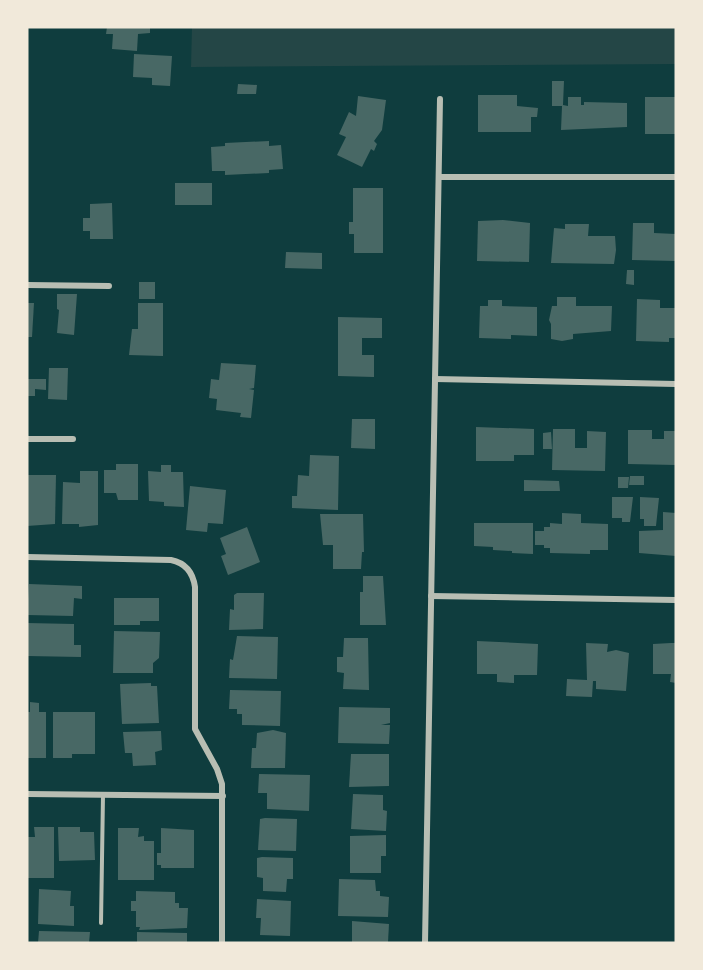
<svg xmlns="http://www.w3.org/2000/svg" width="703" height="970" font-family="Arial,sans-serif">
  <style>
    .green { fill: #244646 }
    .building { fill: #486865 }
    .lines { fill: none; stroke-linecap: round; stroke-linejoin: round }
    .service { stroke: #b8beb3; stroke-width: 4 }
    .minor { stroke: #b8beb3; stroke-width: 6 }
  </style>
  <rect width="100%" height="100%" fill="#0f3d3e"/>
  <polygon class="green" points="192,27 676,27 676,64 191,67"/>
  <g class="building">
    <polygon points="107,27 150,27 150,33 138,34 137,51 112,49 113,34 106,34"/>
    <polygon points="134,54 172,56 170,86 152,85 152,78 133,77"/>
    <polygon points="552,81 564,81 563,105 568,106 568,97 581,97 581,105 584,105 584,102 627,103 627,127 561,130 562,106 552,106"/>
    <polygon points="238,84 257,85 256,94 237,94"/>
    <polygon points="478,95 517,95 517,106 538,108 537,117 531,117 531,132 478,132"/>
    <polygon points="358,96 386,100 382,130 374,141 377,144 374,151 371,149 362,167 337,155 346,137 339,134 349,112 356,116"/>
    <rect x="645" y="97" width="31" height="37"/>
    <polygon points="269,141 269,146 281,145 283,169 269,170 269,173 225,175 225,171 212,171 211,147 225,146 225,143"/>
    <rect x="175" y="183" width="37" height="22"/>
    <polygon points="353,188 383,188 383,253 354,253 354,234 349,234 349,222 353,222"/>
    <polygon points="112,203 113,239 90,239 90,231 83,231 83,218 90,218 90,204"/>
    <polygon points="503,220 530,223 529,262 477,261 478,221"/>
    <polygon points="633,223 654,223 654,233 676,234 676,261 632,260"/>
    <polygon points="565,224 589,224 588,236 615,236 616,250 614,264 551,263 554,228 565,229"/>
    <polygon points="286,252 322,253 322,269 285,268"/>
    <polygon points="627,270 634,270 634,285 626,284"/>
    <rect x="139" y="282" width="16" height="17"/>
    <polygon points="57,294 77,294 74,335 57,333 59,310 57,309"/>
    <polygon points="557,297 576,297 576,306 612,306 611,331 573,334 573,339 562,341 551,339 551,324 549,320 552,306 557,306"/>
    <polygon points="637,299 660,300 660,308 676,308 676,338 669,338 669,342 636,341"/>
    <polygon points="488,300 502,300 502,306 537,307 537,336 511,335 511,339 479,338 480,306 488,306"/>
    <polygon points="27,303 34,303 32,337 27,337"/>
    <polygon points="138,303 163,303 163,356 129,355 132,329 138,329"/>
    <polygon points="338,317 382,318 382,338 362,338 362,355 374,355 374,377 338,376"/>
    <polygon points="221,363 256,365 254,388 249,389 254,390 251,418 240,417 241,413 216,410 217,399 209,398 211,379 219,380"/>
    <polygon points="49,368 68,368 67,400 48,399"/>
    <polygon points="27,379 46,379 46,390 35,389 35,396 27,396"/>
    <polygon points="352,419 375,419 375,449 351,448"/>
    <polygon points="476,427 534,429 534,455 514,455 514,461 476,461"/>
    <polygon points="553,429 575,429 575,448 587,448 587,431 606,432 605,471 552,470"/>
    <polygon points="628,430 652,430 652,439 664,439 664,431 676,431 676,465 628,464"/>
    <polygon points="551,432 552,449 543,449 543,433"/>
    <polygon points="310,455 339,456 338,510 292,508 292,496 297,496 298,475 309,476"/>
    <polygon points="116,464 138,464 138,500 118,500 116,493 104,493 104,470 116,470"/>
    <polygon points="161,465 171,465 171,472 183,472 184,507 164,506 164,502 149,501 148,471 161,472"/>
    <polygon points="80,471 98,471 98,525 79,527 79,524 62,524 63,482 80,483"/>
    <polygon points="27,475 56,475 55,524 27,526"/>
    <polygon points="630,476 644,476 644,485 629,485"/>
    <polygon points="618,477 629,477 628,488 618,488"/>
    <polygon points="524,480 559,481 560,491 524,491"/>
    <polygon points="190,486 226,490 223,524 208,523 207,532 186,530"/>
    <polygon points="612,497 633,497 630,522 622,522 622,518 612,518"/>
    <polygon points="640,497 659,498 656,526 644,526 644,519 640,519"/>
    <polygon points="663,512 676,513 676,556 639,553 639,531 663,530"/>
    <polygon points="562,513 581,514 581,523 608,524 608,550 590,550 590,554 550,553 550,548 544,548 544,545 535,545 535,531 544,531 544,527 550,527 550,523 562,524"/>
    <polygon points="320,514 363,514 364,552 362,552 361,569 333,569 333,545 323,545"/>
    <polygon points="474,523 533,523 533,554 512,553 512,551 493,550 493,547 474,546"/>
    <polygon points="247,527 260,562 228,575 221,556 226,554 220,538"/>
    <polygon points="363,576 383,576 386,625 360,625 360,592 363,592"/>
    <polygon points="29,584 82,586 82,599 74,598 73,616 27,615"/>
    <polygon points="237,593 264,593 263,629 229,630 230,609 234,610 234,595"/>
    <polygon points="114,598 159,598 159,621 140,621 140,625 114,625"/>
    <polygon points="27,623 74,624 74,645 81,645 81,657 27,656"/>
    <polygon points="114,631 160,632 159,658 153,663 153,673 113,673"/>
    <polygon points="237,636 278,637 277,679 229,678 230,659 233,660"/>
    <polygon points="344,638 368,638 369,690 343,689 344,673 337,672 337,657 343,657"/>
    <polygon points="477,641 538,644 537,675 514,675 514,683 497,682 497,674 477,674"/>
    <polygon points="586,643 608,644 607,652 616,650 629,653 626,691 596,689 596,681 593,681 592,697 566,696 567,679 587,680"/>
    <polygon points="671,643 676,643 676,683 670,682 671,674 653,674 653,644"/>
    <polygon points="151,683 151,686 157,686 159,723 122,724 120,684"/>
    <polygon points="230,690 281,691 280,726 242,725 242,714 237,714 237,709 229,709"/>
    <polygon points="30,702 39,703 39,712 46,712 46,758 27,758 27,712 30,712"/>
    <polygon points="339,707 390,708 390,723 381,725 390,725 389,744 338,743"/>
    <polygon points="53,712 95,712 95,754 72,754 72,758 53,758"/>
    <polygon points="273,730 286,733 285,768 251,768 252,748 256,748 257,733"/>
    <polygon points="161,731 162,750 155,752 156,765 133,766 132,753 125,753 123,732"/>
    <polygon points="351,754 389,754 389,786 349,787"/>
    <polygon points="259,774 310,775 309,811 267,809 267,793 258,793"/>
    <polygon points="353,794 383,795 383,810 387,811 386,831 351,829"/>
    <polygon points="265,818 297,819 296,851 258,850 260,819"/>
    <polygon points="34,827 54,827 54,878 27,878 27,837 35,837"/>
    <polygon points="58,827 80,827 80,832 94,832 95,860 59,861"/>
    <polygon points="118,828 139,828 138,837 144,836 144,841 154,841 154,880 118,880"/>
    <polygon points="161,828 194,830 194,868 161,868 161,865 157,865 157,853 161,853"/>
    <polygon points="386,835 386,856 381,856 381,873 350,873 350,836"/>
    <polygon points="262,857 293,858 293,879 287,879 286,892 263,891 263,878 257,877 257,858"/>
    <polygon points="339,879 375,880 376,891 380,891 380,896 389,897 388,917 338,916"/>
    <polygon points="39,889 71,891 70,906 74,906 74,926 38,924"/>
    <polygon points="136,891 175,892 175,903 179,903 179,908 188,908 187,928 139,930 140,927 136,927 136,911 131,911 131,901 136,901"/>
    <polygon points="257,899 291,901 290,936 260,935 261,918 256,918"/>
    <polygon points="352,921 389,924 388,942 352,943"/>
    <polygon points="39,931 90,932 89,943 38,943"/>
    <polygon points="137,932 187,933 187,943 137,943"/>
  </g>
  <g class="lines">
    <polyline class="service" points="101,923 103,795"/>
    <g class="minor">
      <polyline points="439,177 676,177"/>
      <polyline points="27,285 109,286"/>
      <polyline points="435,379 676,384"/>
      <polyline points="27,439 73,439"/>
      <path d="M27,557L171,560C186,563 193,573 195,587V729L217,769L222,784V943"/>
      <polyline points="431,596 676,600"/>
      <polyline points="27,794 223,796"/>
      <polyline points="425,943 440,99"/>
    </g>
  </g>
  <rect width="703" height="970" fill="none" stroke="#f1e9da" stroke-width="57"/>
</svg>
